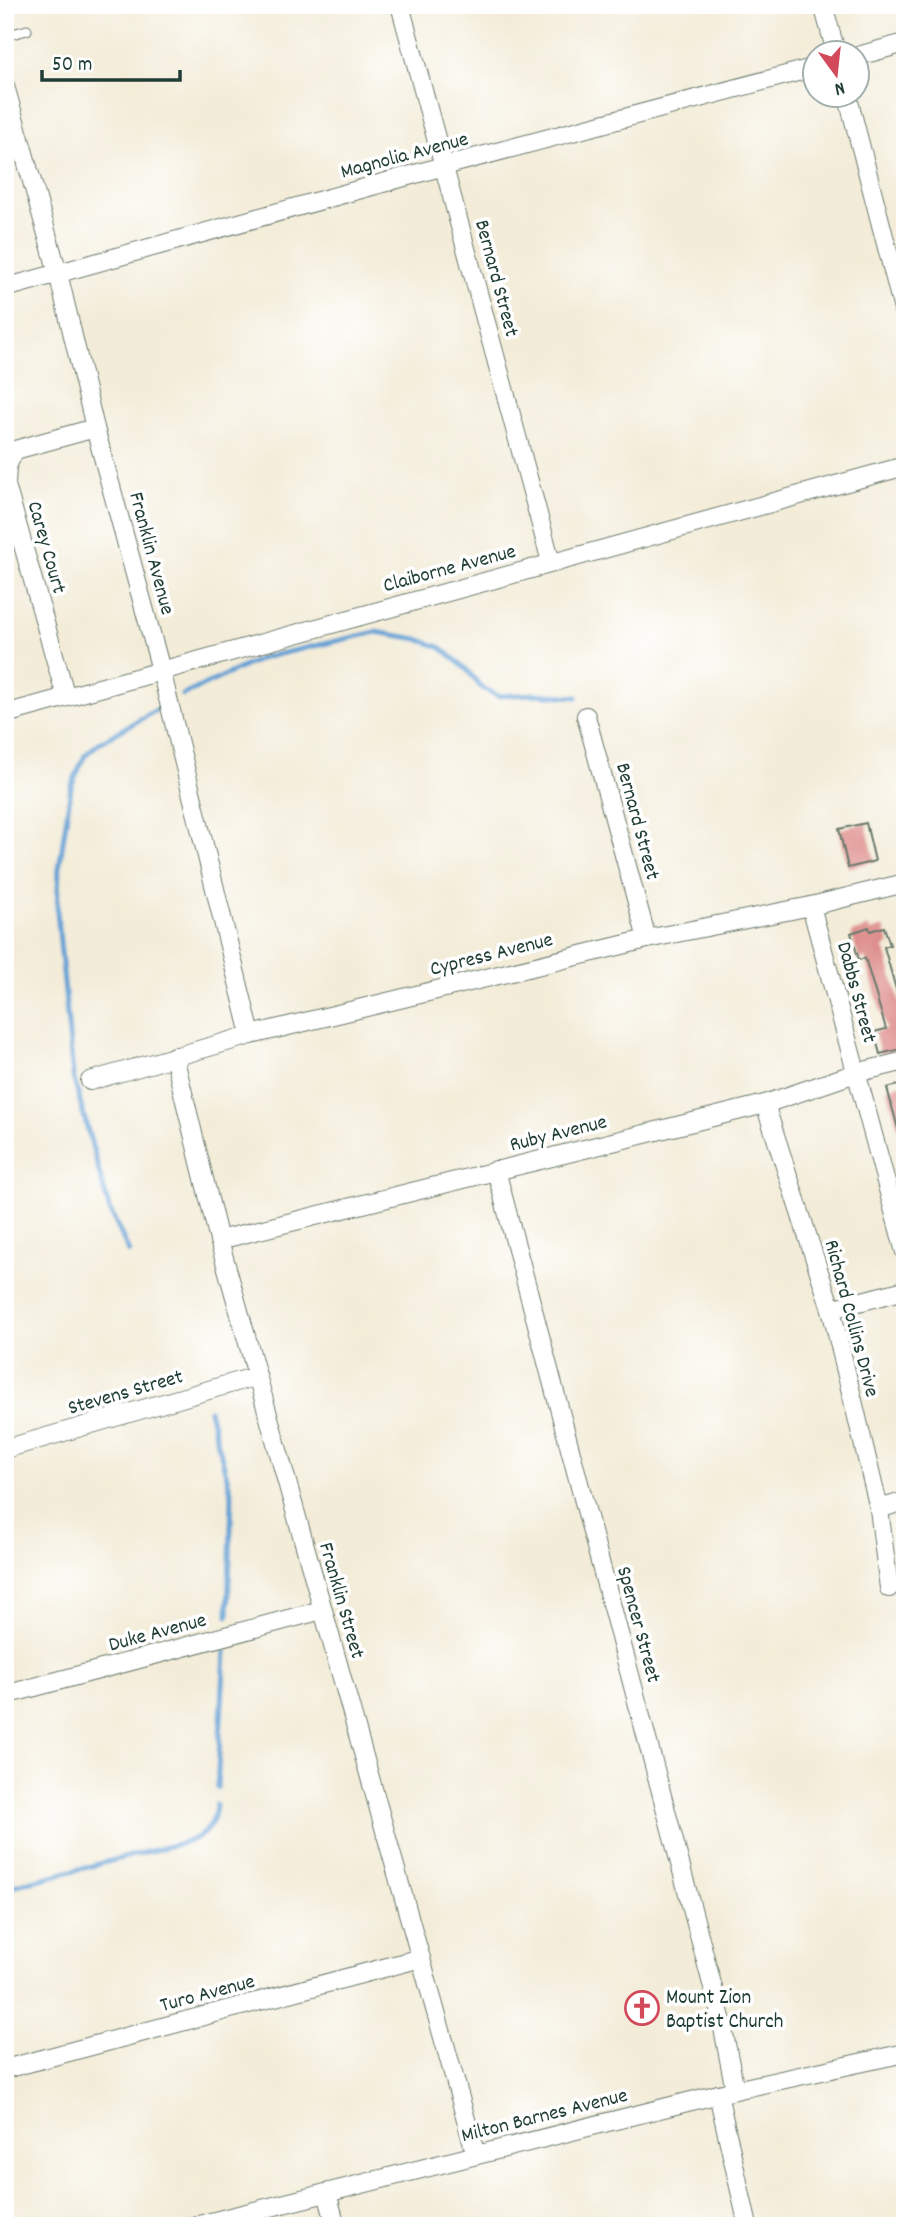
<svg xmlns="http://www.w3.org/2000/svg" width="910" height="2231" font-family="Dekko,sans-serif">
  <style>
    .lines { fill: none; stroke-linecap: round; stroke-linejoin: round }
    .stream { stroke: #63a0d4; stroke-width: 5 }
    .building { fill: #de8f8d }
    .service-casing { stroke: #697a6d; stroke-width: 11 }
    .minor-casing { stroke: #697a6d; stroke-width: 20 }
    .service { stroke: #fff; stroke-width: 9 }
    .minor { stroke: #fff; stroke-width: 18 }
    .labels { text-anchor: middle; stroke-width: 7; stroke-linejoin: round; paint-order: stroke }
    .street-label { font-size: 21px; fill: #1f3d34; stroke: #fff }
    .poi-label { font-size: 21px; fill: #1f3d34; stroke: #fff; text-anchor: start }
  </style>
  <rect width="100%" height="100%" fill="#fff"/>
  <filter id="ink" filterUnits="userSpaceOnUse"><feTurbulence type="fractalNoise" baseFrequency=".0143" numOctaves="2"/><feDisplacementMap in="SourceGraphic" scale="14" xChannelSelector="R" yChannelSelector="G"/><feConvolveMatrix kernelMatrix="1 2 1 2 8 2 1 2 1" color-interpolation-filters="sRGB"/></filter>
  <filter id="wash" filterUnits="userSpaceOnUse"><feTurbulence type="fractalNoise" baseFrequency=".00686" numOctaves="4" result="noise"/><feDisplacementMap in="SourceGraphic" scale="28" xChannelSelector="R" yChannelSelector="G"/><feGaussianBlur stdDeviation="1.57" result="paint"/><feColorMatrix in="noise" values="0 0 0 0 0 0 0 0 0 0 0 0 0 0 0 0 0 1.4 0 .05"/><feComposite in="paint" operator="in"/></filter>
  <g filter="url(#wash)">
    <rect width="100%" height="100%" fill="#f3ecd8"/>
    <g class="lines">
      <g class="stream">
        <polyline points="183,695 262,658 376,632 418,639 442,648 468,671 481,687 498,696 535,694 577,697"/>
        <polyline points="129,1252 109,1208 73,1076 57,911 59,869 71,787 85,755 99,743 156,710"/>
        <polyline points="209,1410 232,1496 228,1616"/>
        <polyline points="217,1788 225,1652"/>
        <path d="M5,1888L189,1841C207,1834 214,1825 216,1805"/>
      </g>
    </g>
    <g id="blocks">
      <g class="building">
        <polygon points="866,823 875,861 848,868 839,829"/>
        <polygon points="869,927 870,931 884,927 890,945 884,947 905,1021 905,1048 880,1054 874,1032 886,1029 865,958 859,960 851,933"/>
        <polygon points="905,1083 905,1136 900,1136 887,1088"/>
      </g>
    </g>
  </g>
  <g filter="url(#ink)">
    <use href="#blocks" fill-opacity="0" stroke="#697a6d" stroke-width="2"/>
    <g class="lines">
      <g class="service-casing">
        <polyline id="service" points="5,36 27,30"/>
      </g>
      <g class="minor-casing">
        <g id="minor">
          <polyline points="400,5 551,562"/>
          <polyline points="823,5 836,52"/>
          <polyline points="858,56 905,43"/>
          <polyline points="5,86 58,273 95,428 161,670 251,1035"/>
          <polyline points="847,94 905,317"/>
          <polyline points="5,288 444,166 816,67"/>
          <polyline points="66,697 6,485 7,466 15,450 95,428"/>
          <polyline points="5,714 905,466"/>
          <polyline points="586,716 647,939"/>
          <polyline points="811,906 905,1252"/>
          <polyline points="174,1056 219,1240 476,2155"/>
          <polyline points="90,1081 251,1035 647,939 811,906 905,883"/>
          <polyline points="765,1104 831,1309 879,1509 889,1588"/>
          <polyline points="496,1170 721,2018 735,2090"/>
          <polyline points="219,1240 765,1104 856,1073 905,1061"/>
          <polyline points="831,1309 905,1290"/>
          <polyline points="5,1449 257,1376"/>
          <polyline points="879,1509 905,1501"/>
          <polyline points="5,1695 322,1610"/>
          <polyline points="5,2069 421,1958"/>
          <polyline points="718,2094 748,2226"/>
          <polyline points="327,2193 336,2226"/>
          <polyline points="195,2226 735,2090 905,2053"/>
        </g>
      </g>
      <use href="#service" class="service"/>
      <use href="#minor" class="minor"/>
    </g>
  </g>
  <defs>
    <g id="church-ring" transform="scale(1.75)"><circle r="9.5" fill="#fff" stroke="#d1495b" stroke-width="1.5"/><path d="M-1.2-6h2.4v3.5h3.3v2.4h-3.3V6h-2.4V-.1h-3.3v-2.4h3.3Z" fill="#d1495b"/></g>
  </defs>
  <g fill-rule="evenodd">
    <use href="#church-ring" x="642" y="2008"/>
  </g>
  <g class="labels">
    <g class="street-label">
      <text transform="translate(404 154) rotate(-15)" y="7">Magnolia Avenue</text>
      <text transform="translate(498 278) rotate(75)" y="7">Bernard Street</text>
      <text transform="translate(48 547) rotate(74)" y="7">Carey Court</text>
      <text transform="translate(153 553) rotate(75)" y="7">Franklin Avenue</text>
      <text transform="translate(449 567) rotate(-15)" y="7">Claiborne Avenue</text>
      <text transform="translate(639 821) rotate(75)" y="7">Bernard Street</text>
      <text transform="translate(491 953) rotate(-14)" y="7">Cypress Avenue</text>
      <text transform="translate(858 992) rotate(75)" y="7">Dabbs Street</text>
      <text transform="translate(558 1132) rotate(-14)" y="7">Ruby Avenue</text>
      <text transform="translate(853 1318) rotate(75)" y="7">Richard Collins Drive</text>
      <text transform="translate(125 1391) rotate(-16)" y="7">Stevens Street</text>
      <text transform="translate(343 1600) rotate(74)" y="7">Franklin Street</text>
      <text transform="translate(640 1624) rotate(75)" y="7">Spencer Street</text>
      <text transform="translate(157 1631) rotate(-15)" y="7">Duke Avenue</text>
      <text transform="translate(207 1992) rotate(-15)" y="7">Turo Avenue</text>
      <text transform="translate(544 2114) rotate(-14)" y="7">Milton Barnes Avenue</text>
    </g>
    <g class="poi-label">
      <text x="666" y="2003">Mount Zion<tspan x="666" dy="24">Baptist Church</tspan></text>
    </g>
  </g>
  <rect width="910" height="2231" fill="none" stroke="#fff" stroke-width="28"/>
  <g transform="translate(836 74) rotate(165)"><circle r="33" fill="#ffffff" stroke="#a5b1ae" stroke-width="2"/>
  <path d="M0-5L12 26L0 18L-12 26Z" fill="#d1495b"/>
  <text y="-10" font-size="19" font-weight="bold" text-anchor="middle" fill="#1f3d34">N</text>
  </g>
  <path d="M42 70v10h138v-10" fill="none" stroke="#1f3d34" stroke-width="3.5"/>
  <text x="52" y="70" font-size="21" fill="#1f3d34" stroke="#ffffff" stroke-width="5" paint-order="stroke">50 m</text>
</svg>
